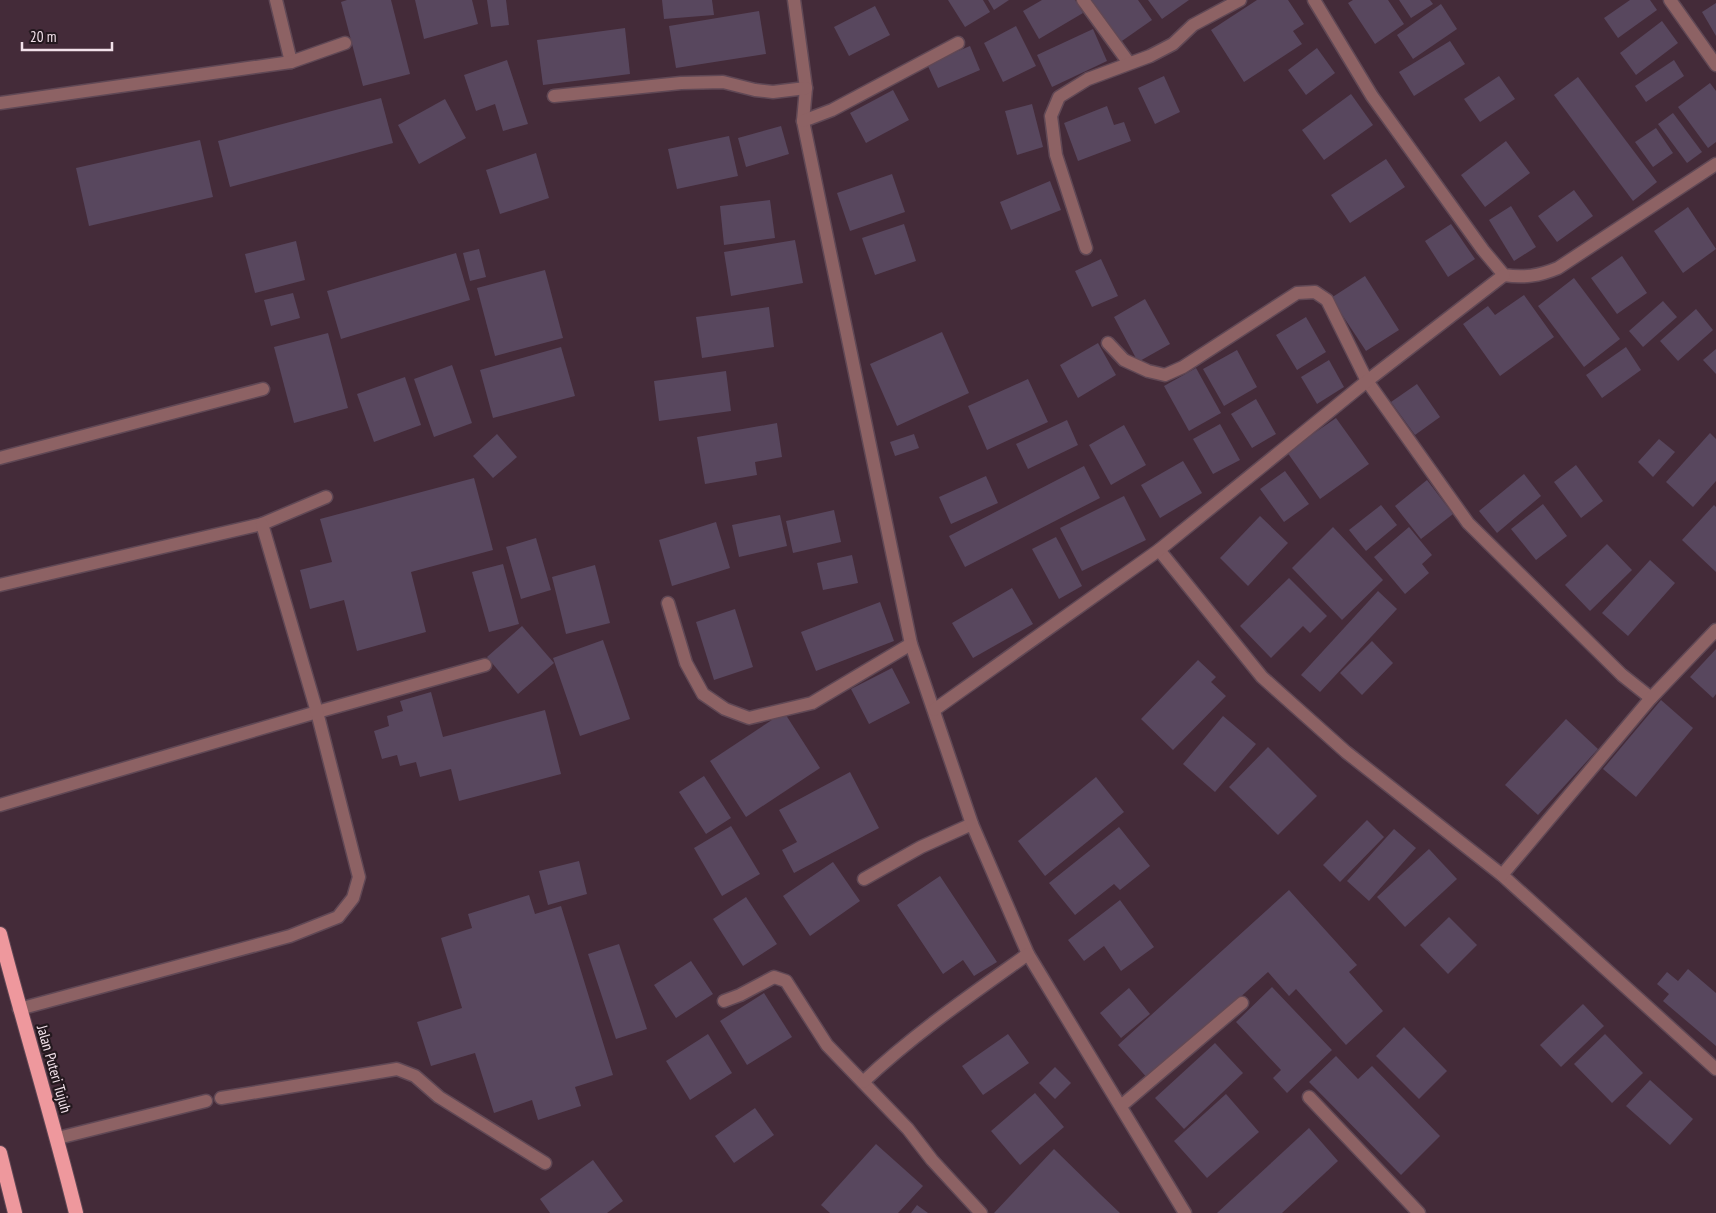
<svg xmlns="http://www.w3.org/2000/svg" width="1716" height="1213" font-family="'PT Sans Narrow',sans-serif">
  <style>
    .building { fill: #58475e }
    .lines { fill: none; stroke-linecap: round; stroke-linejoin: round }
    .service-casing { stroke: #604855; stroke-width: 15 }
    .minor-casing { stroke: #604855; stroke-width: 15 }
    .trunk-casing { stroke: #604855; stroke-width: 16 }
    .service { stroke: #8d6264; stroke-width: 12 }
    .minor { stroke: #8d6264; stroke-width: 12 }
    .trunk { stroke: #ee989d; stroke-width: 14 }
    .labels { text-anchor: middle; stroke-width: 4.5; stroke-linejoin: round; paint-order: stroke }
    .street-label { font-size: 15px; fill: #f2e1ea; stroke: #23181e }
  </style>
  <rect width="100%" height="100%" fill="#442b39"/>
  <g class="building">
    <polygon points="347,0 391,0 410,74 363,86 341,2"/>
    <polygon points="415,0 472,0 478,24 424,39"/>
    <polygon points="487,0 506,0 509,25 491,27"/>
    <polygon points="662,0 712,0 714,15 664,19"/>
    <polygon points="948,0 983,0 990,12 965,27"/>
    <polygon points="988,0 1009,0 994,10"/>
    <polygon points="1042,0 1075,0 1083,13 1039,39 1023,11"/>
    <polygon points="1091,0 1138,0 1152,20 1119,43"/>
    <polygon points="1148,0 1189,0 1162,19"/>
    <polygon points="1257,0 1288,0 1304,24 1293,31 1302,44 1244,82 1211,30"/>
    <polygon points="1353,0 1388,0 1404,24 1375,44 1348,3"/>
    <polygon points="1399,0 1430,0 1433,4 1411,18"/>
    <polygon points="1630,0 1650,0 1657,10 1618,38 1604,18"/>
    <polygon points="1716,3 1716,36 1702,12"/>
    <polygon points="1441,4 1457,29 1413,59 1397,35"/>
    <polygon points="875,6 890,35 849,56 834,27"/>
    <polygon points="759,11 766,54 676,68 669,26"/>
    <polygon points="1662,21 1678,43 1636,75 1620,53"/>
    <polygon points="1016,26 1036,66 1003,82 984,43"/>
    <polygon points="625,28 630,74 543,85 537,40"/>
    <polygon points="1093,29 1107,61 1052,87 1037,55"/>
    <polygon points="1450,41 1465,64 1414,96 1399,72"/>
    <polygon points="970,46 980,70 938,88 927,64"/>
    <polygon points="1317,48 1335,73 1306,95 1288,70"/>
    <polygon points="507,60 528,124 503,131 495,104 476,111 464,75"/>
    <polygon points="1674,60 1684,76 1646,102 1635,86"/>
    <polygon points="1164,76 1180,112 1155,124 1138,88"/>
    <polygon points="1499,76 1515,99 1480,122 1464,99"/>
    <polygon points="1578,77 1657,182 1633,201 1554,95"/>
    <polygon points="1710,83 1716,91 1716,142 1708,148 1678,107"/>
    <polygon points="893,90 909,120 866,143 850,113"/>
    <polygon points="1351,94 1373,125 1324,160 1302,130"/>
    <polygon points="381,98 393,143 230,187 218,141"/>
    <polygon points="445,99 466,138 419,164 398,125"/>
    <polygon points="1032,104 1043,147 1017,155 1005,111"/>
    <polygon points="1107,106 1114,125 1124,122 1131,141 1078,161 1064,123"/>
    <polygon points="1673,113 1702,152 1687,163 1658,124"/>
    <polygon points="781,126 789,154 746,167 738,138"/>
    <polygon points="1656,128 1673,153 1653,167 1635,142"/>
    <polygon points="729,136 738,176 677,189 668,149"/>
    <polygon points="200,140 213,197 89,226 76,168"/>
    <polygon points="1506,141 1530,173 1485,207 1461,175"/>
    <polygon points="536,153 549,198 500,214 486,170"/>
    <polygon points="1386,159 1405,187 1350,223 1331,195"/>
    <polygon points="892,174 905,212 850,231 837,193"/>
    <polygon points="1050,181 1061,210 1011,230 1000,202"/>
    <polygon points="1574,190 1593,216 1557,242 1538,216"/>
    <polygon points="770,200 775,238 724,245 720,206"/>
    <polygon points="1511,206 1536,247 1514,261 1489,220"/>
    <polygon points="1688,207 1716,249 1683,273 1654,231"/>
    <polygon points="904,224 916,261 875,275 862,238"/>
    <polygon points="1451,224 1475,259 1448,277 1425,241"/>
    <polygon points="795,240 803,283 731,296 724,252"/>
    <polygon points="296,241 305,280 255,293 245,254"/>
    <polygon points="479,249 486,277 470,281 463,253"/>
    <polygon points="456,253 470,300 341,339 327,291"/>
    <polygon points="1622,256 1647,293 1617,314 1591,278"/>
    <polygon points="1101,259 1118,296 1092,307 1075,271"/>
    <polygon points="545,270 563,338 495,356 477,288"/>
    <polygon points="1365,276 1399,330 1366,351 1331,298"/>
    <polygon points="1574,278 1620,339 1584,367 1538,306"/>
    <polygon points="293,293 300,318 271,326 264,300"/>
    <polygon points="1524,295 1554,337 1500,376 1463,324 1488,306 1495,315"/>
    <polygon points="1145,299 1170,344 1138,362 1114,317"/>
    <polygon points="1663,301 1677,317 1643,347 1629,331"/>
    <polygon points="769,307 774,347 702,358 696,317"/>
    <polygon points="1696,309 1713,330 1678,361 1660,341"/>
    <polygon points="1306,317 1326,352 1297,370 1276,335"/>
    <polygon points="942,332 969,393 897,426 870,364"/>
    <polygon points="328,333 348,408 294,423 274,347"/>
    <polygon points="1098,343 1116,375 1078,398 1060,365"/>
    <polygon points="561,347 575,396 493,418 480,370"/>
    <polygon points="1626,347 1641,370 1602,398 1586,375"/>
    <polygon points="1716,349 1716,374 1703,360"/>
    <polygon points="1237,350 1257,387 1224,406 1203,369"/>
    <polygon points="1329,360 1344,387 1317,404 1301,377"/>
    <polygon points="452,365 472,423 434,437 414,379"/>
    <polygon points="1196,368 1221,413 1189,431 1164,386"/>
    <polygon points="726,371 731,411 659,421 654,381"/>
    <polygon points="405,377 421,425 374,442 357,394"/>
    <polygon points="1028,379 1048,422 987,450 968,406"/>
    <polygon points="1417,384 1440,417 1415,435 1391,402"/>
    <polygon points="1256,399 1276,434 1252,448 1231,414"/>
    <polygon points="1336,418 1369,464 1320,499 1287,452"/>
    <polygon points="1067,420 1078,445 1028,469 1016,444"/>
    <polygon points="777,423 782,457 755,462 757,475 705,484 697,437"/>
    <polygon points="1220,424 1240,460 1213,474 1193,439"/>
    <polygon points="1124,425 1146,465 1111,485 1089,445"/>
    <polygon points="1710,433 1716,439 1716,481 1693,507 1666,482"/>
    <polygon points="497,434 517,457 493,478 473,456"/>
    <polygon points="914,434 919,448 895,456 890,442"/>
    <polygon points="1659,439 1675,452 1653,477 1638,462"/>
    <polygon points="1183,461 1202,493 1160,518 1141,485"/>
    <polygon points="1576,465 1603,501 1581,518 1554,482"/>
    <polygon points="1084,466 1100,498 965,567 949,536"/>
    <polygon points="1285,471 1309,504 1284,522 1260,489"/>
    <polygon points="1524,474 1541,496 1497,533 1479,511"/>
    <polygon points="986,476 998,503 951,524 939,497"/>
    <polygon points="474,478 493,550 411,572 426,632 357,651 344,600 310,609 300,570 332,562 320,519"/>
    <polygon points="1427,480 1453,514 1421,539 1395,506"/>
    <polygon points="1124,496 1146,540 1082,571 1060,528"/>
    <polygon points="1543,504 1567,536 1536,560 1511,529"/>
    <polygon points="1381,505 1397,525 1366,551 1349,530"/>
    <polygon points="1714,505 1716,507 1716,572 1682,540"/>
    <polygon points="834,510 841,542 793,553 786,521"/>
    <polygon points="780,515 787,546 739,557 732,525"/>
    <polygon points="1260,516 1288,543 1248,586 1220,558"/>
    <polygon points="716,522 730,568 672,586 659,540"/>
    <polygon points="1333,527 1383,580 1342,620 1292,568"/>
    <polygon points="1409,527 1432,555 1422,564 1429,573 1405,594 1374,557"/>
    <polygon points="1056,537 1082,586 1059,599 1032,549"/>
    <polygon points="536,538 551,590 521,599 506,547"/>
    <polygon points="1607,544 1632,570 1590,611 1565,585"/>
    <polygon points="852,555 858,583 823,590 817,563"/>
    <polygon points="1650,560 1675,583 1628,636 1602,613"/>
    <polygon points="503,564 519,624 489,632 472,572"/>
    <polygon points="595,565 610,623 566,634 552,577"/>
    <polygon points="1289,578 1327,616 1310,633 1303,626 1271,658 1240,626"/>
    <polygon points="1012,588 1033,624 973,658 952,623"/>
    <polygon points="1378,591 1397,609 1320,692 1301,675"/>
    <polygon points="880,602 894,641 816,671 801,632"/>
    <polygon points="735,609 753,667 714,680 696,622"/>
    <polygon points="522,626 554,663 518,694 487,657"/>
    <polygon points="603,640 630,719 580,736 553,658"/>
    <polygon points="1372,641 1393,663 1362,695 1340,673"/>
    <polygon points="1716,649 1716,694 1713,698 1690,677"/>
    <polygon points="1198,660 1216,677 1211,682 1226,696 1173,750 1141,719"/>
    <polygon points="892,668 910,703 869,724 851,689"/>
    <polygon points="431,692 443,737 545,710 561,774 459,801 451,769 420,777 416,762 400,766 397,755 382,759 374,731 389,726 387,716 403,711 400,701"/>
    <polygon points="1661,700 1693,728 1636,797 1603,769"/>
    <polygon points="784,712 820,768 746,817 710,761"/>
    <polygon points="1223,716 1256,744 1215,792 1183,764"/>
    <polygon points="1566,719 1598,749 1538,815 1505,785"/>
    <polygon points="1268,747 1317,796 1278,835 1229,787"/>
    <polygon points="850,772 879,828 794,873 782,850 797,842 779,810"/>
    <polygon points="704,776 731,818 706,834 679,792"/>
    <polygon points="1096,777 1124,812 1045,876 1018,841"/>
    <polygon points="1367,820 1384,837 1340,882 1323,865"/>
    <polygon points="731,826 760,874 722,896 694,848"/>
    <polygon points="1119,827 1150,866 1120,890 1114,884 1075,915 1049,883"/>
    <polygon points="1394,829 1416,848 1369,901 1347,881"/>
    <polygon points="1429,849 1457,879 1405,927 1377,897"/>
    <polygon points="579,861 587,894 548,905 539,871"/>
    <polygon points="833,862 860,901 810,936 783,896"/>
    <polygon points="940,876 997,962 974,976 963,960 943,974 897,905"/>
    <polygon points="1289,890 1357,965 1349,972 1383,1011 1346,1045 1296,989 1289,996 1268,972 1149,1080 1118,1045"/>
    <polygon points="529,895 535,914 561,906 613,1075 575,1087 581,1106 538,1120 532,1100 494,1113 475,1053 431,1066 417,1022 462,1008 441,938 472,928 468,914"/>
    <polygon points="746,897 777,944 743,966 713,919"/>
    <polygon points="1120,900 1154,947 1121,971 1104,946 1084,961 1068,940"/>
    <polygon points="1449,917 1477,945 1448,974 1420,945"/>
    <polygon points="619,944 647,1029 616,1039 588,954"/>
    <polygon points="691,961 713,994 676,1018 654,985"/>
    <polygon points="1688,969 1716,993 1716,1046 1663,1001 1669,994 1657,984 1667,972 1678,981"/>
    <polygon points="1272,987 1332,1050 1287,1093 1273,1078 1281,1070 1236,1022"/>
    <polygon points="1129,988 1150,1014 1121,1038 1100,1013"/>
    <polygon points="764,993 792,1037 747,1065 720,1021"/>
    <polygon points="1583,1004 1604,1026 1561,1067 1540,1045"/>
    <polygon points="1404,1027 1447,1071 1419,1099 1376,1056"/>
    <polygon points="708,1034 732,1073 690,1100 666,1061"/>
    <polygon points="1008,1034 1029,1063 983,1095 962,1066"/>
    <polygon points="1605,1034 1643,1073 1612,1103 1574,1064"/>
    <polygon points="1215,1043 1243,1073 1184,1129 1155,1098"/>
    <polygon points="1336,1056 1358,1079 1372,1066 1440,1136 1401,1175 1309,1082"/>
    <polygon points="1055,1067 1071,1083 1055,1099 1039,1083"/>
    <polygon points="1650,1080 1693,1119 1670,1145 1626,1106"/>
    <polygon points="1035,1093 1064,1127 1020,1165 991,1131"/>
    <polygon points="1226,1094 1259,1132 1207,1178 1174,1141"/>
    <polygon points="755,1108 774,1135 734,1163 715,1136"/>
    <polygon points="1309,1128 1338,1161 1282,1213 1217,1213"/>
    <polygon points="876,1144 923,1186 898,1213 830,1213 821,1205"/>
    <polygon points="1054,1149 1100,1194 1120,1213 994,1213"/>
    <polygon points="593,1160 623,1201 607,1213 550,1213 540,1199"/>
    <polygon points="917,1205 928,1213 911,1213"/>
  </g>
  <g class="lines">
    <g class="service-casing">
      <g id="service">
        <polyline points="276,0 291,62"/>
        <polyline points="0,103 291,62 345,43"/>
        <polyline points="0,458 263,389"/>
        <polyline points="0,585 262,524 326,497"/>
        <polyline points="0,805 317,712 485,665"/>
        <polyline points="864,879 921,847 972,824"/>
        <polyline points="19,1009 290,936 338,917 353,898 359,877 317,712 262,524"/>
        <polyline points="221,1098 397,1069 415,1076 439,1097 545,1163"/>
        <polyline points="58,1138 206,1101"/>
      </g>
    </g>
    <g class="minor-casing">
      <g id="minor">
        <polyline points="794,0 806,88 803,121 911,644 972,824 1028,954 1185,1213"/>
        <polyline points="1083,0 1129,63"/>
        <path d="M1314,0L1372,96L1483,250L1504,275C1524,278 1539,276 1558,268L1716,164"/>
        <polyline points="1670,0 1716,65"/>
        <polyline points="554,96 681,83 723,82 755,90 773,92 806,88"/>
        <polyline points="803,121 832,110 958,43"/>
        <polyline points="1086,248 1056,155 1051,116 1059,97 1088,79 1150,56 1173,44 1193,25 1240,0"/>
        <polyline points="1108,343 1124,360 1148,371 1165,375 1183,367 1297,293 1315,292 1327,300 1367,381 1468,523 1622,675 1651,698"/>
        <polyline points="1159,550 1262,677 1346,752 1502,875 1716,1069"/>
        <polyline points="668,603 686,663 703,694 725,709 749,718 812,703 911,644"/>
        <polyline points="934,710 1159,550 1367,381 1504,275"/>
        <polyline points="1502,875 1651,698 1716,630"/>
        <polyline points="724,1001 740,995 774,977 786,981 827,1045 908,1129 932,1160 981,1213"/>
        <path d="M863,1082C914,1034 972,994 1028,954"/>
        <polyline points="1309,1097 1419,1213"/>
        <polyline points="1121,1106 1242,1003"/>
      </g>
    </g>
    <g class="trunk-casing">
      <g id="trunk">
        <path d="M0,934C24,1027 53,1119 76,1213"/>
        <polyline points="0,1153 15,1213"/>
      </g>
    </g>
    <use href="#service" class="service"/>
    <use href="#minor" class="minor"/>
    <use href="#trunk" class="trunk"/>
  </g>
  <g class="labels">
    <g class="street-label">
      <text transform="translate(54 1069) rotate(74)" y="5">Jalan Puteri Tujuh</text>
    </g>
  </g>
  <path d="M22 42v8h90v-8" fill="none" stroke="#f2e1ea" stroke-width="2.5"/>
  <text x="30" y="42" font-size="15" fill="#f2e1ea" stroke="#23181e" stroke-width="4" paint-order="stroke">20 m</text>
</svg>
